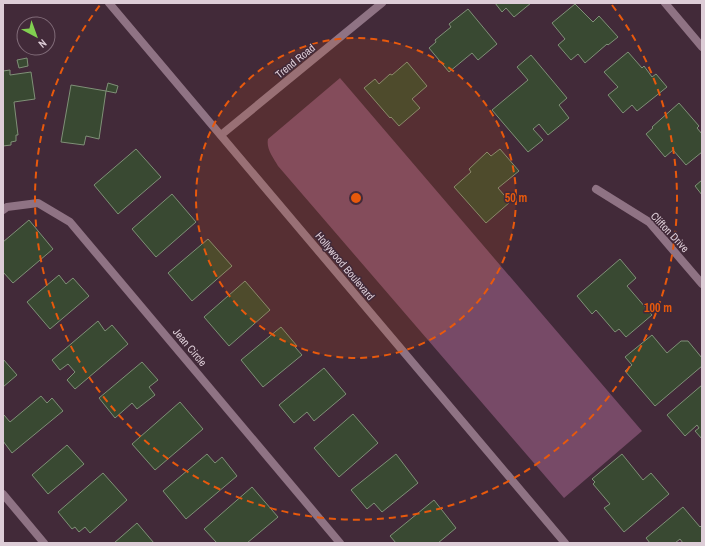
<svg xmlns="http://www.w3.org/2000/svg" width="705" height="546" font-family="'Archivo Narrow',sans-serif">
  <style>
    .grass { fill: #774a67 }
    .building { fill: #394932; stroke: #7f9077 }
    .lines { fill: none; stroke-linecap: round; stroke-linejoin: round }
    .minor { stroke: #8f7384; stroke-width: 8 }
    .tertiary { stroke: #8f7384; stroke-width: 8 }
    .ring { fill: none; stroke: #e8590c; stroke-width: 2; stroke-dasharray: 7 5 }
    .labels { text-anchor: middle; stroke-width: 3; stroke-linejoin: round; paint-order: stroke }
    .street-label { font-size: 11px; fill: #ddcdd7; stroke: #422a39 }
    .centre { fill: #e8590c; stroke: #422a39; stroke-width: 2 }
    .ring-label { font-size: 12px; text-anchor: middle; font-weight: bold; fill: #e8590c; stroke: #422a39; stroke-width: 3; stroke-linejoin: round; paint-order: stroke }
  </style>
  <rect width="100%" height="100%" fill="#422a39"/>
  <path class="grass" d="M340,78L642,431L564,498L278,166C273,157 266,149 268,139Z"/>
  <g class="building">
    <polygon points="495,3 531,3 514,17 506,8 502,12"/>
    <polygon points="575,4 593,22 599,16 618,37 608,45 607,44 585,63 578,54 571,60 558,45 565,39 552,23"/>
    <polygon points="468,9 497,44 478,60 472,53 449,72 429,48 436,42 435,40 451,27 449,24"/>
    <polygon points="628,52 642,68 644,66 652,77 656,74 667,87 637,111 632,105 623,113 608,95 618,87 604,72"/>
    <polygon points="531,55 567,98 559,105 569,118 548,135 539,124 533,129 543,140 528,152 492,110 528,80 517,67"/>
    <polygon points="27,58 28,66 19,68 17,60"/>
    <polygon points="407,62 427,86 412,99 420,108 399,126 391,117 390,118 364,88 375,79 379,84 390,74 392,75"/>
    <polygon points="10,70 10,75 31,72 35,99 14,102 18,135 16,135 16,141 11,142 11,145 3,146 3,71"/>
    <polygon points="108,83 118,86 116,93 106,91"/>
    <polygon points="71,85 106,91 99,139 86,136 84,145 61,142"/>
    <polygon points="679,103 699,126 697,128 702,134 702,152 686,165 673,150 665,157 646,134 653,128 652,127"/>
    <polygon points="136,149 161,177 118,214 94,185"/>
    <polygon points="500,149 519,171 498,188 510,202 486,223 454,187 471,172 469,169 487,152 491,156"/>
    <polygon points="702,180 702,195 695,186"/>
    <polygon points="172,194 196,222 156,257 132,229"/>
    <polygon points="29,220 53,249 13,283 3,272 3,242"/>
    <polygon points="208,239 232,266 192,301 168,273"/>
    <polygon points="620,259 636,278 627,286 652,315 626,337 619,329 615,332 596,310 592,314 577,296"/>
    <polygon points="59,275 66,284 73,278 89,296 50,329 27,302"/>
    <polygon points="245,281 270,310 229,346 204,317"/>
    <polygon points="98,321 105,331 112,325 128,344 75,389 67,380 75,372 68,364 60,370 52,360"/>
    <polygon points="281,327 297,346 295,347 302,355 263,387 241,360"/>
    <polygon points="652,335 667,353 681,341 688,341 702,358 702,366 655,406 625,371 632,365 625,357"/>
    <polygon points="3,359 17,375 3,387"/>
    <polygon points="142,362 158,380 149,387 155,395 137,409 132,403 115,418 99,398"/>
    <polygon points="324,368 346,394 314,421 307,412 294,423 279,405"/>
    <polygon points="702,385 702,439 695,431 699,428 697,425 685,436 667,415"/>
    <polygon points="41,396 47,403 52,398 63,411 12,453 3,441 3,415 4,415 10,422"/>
    <polygon points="180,402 203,429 155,470 132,444"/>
    <polygon points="353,414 378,443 339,477 314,448"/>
    <polygon points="67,445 84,464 48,494 32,475"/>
    <polygon points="207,454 215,463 222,457 237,476 186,519 163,491"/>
    <polygon points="396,454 418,483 382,512 374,503 367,509 351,490"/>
    <polygon points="622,454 643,480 651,473 669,494 624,532 604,508 610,504 593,484 595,482 592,479"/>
    <polygon points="103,473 127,500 90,533 85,527 79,532 75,527 72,529 58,512"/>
    <polygon points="252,487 278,517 247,543 217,543 204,529"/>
    <polygon points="434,500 456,528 438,543 396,543 390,536"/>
    <polygon points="683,507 700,527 702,525 702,543 683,543 680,539 675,543 650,543 646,538"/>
    <polygon points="137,523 154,543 114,543"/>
  </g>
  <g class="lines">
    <g class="minor">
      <polyline points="665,3 702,47"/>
      <polyline points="221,135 382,3"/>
      <polyline points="596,189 649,222 702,284"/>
      <polyline points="3,210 7,207 38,203 70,222 340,543"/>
      <polyline points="3,494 44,543"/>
    </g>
    <polyline class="tertiary" points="109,3 565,543"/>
  </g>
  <circle cx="356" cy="198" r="160" fill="#e8590c" fill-opacity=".12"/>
  <g class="ring">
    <circle cx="356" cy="198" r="160"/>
    <path d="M612 5A321 321 0 1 1 100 5"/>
  </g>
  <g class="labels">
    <g class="street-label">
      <text transform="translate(295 61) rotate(-39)" y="4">Trend Road</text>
      <text transform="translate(670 232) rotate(47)" y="4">Clifton Drive</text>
      <text transform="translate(345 266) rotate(50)" y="4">Hollywood Boulevard</text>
      <text transform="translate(190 347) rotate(50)" y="4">Jean Circle</text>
    </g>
  </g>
  <circle cx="356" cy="198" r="6" class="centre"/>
  <g class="ring-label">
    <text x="516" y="202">50 m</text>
    <text x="658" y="312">100 m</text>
  </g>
  <rect width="705" height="546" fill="none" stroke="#ddcdd7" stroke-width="8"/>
  <g transform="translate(36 36) rotate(139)"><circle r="19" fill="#422a39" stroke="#806b78"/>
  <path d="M0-3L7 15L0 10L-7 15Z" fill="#81d050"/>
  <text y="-6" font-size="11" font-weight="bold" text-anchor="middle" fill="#ddcdd7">N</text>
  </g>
</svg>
